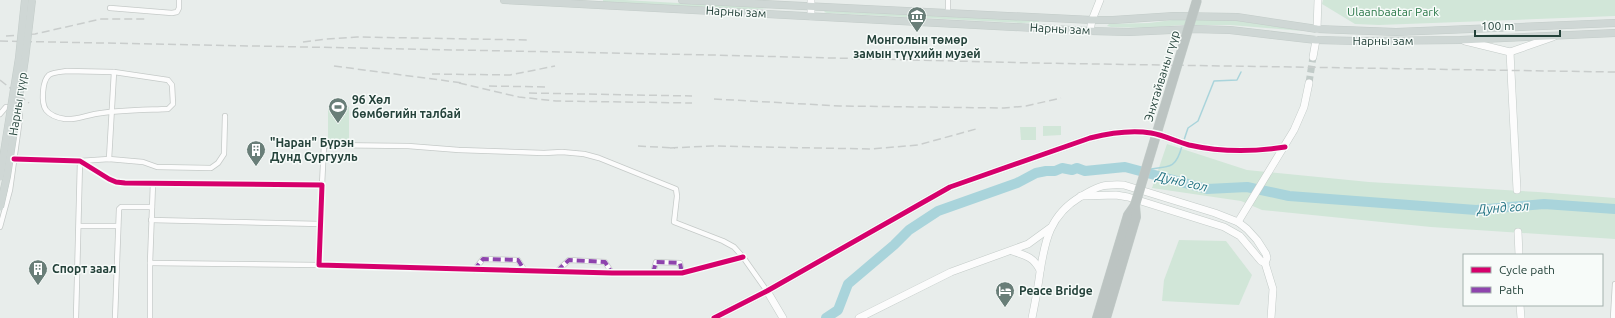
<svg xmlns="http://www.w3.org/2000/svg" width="1615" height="318" font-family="Ubuntu,sans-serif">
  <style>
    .green { fill: #d1e6d8 }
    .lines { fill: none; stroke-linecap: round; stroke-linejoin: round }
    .stream { stroke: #a9d4db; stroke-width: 1.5 }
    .river { stroke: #a9d4db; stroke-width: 10 }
    .secondary-tunnel { stroke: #c1cbc8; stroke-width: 7; stroke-dasharray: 7 3.5; stroke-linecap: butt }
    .street-casing { stroke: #c5cac8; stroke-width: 6 }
    .secondary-casing { stroke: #c3cbc8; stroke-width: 8 }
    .primary-casing { stroke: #c3ccc9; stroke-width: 8 }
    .highway-casing { stroke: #c3ccc9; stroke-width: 10 }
    .street { stroke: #fcfcfc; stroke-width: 4.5 }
    .secondary { stroke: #fcfcfc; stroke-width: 7 }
    .primary { stroke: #cfd7d5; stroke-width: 7 }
    .highway { stroke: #bcc4c2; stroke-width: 9 }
    .rail { stroke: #c9cdcc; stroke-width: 1.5; stroke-dasharray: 8 4; stroke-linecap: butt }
    .primary-bridge-casing { stroke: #c3ccc9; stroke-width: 8; stroke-linecap: butt }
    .highway-bridge-casing { stroke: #c3ccc9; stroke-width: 10; stroke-linecap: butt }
    .primary-bridge { stroke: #cfd7d5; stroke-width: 7 }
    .highway-bridge { stroke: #bcc4c2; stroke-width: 9 }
    .quiet { stroke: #8e44ad; stroke-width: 4; stroke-dasharray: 8 4; stroke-linecap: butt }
    .cycleway-casing { stroke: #f7fbf9; stroke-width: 8 }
    .cycleway { stroke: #d6006c; stroke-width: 5 }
    .labels { text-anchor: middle; stroke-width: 3; stroke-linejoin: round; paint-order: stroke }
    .street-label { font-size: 12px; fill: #24423a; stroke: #f7fbf9 }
    .park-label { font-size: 12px; fill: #2d7a4b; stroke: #f7fbf9 }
    .poi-label { font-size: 12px; font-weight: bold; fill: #24423a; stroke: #f7fbf9; text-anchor: start }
    .water-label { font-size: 13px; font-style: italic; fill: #1c6f80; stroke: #f7fbf9 }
  </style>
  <rect width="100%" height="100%" fill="#e8edeb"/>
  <g class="green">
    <polygon points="603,0 624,0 770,8 744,10 603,2"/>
    <polygon points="1323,0 1615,0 1615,16 1379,25 1355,24 1322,4"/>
    <polygon points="825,11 1039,21 1039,22 1021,23 827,13 824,12"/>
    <polygon points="1180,19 1240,20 1303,31 1230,25 1180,25 1148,28 1111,27 1107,26 1109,24 1149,23"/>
    <rect x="328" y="107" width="21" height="33"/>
    <polygon points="1043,126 1061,126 1061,135 1043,136"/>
    <polygon points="1020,127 1036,127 1036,140 1021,140"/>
    <polygon points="1167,144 1247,170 1369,182 1538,192 1615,198 1615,239 1431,227 1262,210 1241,201 1152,188"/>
    <polygon points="1179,240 1226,241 1252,275 1239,305 1162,301 1164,280"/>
  </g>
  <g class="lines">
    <g class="stream">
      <polyline points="1184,140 1188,128 1198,121 1214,81 1237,80 1241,72"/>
      <polyline points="1134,169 1143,169"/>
      <path d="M1149,169C1171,167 1176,168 1182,146"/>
    </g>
    <polyline class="river" points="826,318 838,310 848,284 894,245 909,230 938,211 1017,183 1036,173 1046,171 1055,171 1062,168 1072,170 1077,168 1085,171 1125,167 1207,189 1247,187 1289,196 1476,210 1544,204 1615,209"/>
    <polyline class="secondary-tunnel" points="1309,83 1313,57"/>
    <g class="street-casing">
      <g id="street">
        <polyline points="948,0 948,13"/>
        <polyline points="110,8 172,13 177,12 179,8 179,0"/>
        <path d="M67,71L114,72L168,80L172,85L173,104L168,109C144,110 118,110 95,114C84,116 76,120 65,119C58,118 50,115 46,110C41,103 42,81 49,75C54,72 61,72 67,71Z"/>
        <path d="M0,114L6,107C14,107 20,109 20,118L10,190L0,227"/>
        <polyline points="14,159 80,161 109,179 116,182 125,183 322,185 319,265 612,273 682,273 743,257"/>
        <polyline points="109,159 114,72"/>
        <polyline points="322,185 324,145 408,146 459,150 544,153 562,152 584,154 599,158 676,189 677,196 674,222 723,241 734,247 743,257 767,291"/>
        <polyline points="151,220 321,224"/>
        <polyline points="79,226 118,226"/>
        <polyline points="150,263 319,265"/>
        <polyline points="474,270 483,259 518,260 525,271"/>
        <polyline points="556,272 569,260 605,262 612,273"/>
        <polyline points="653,273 656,262 680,263 682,273"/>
        <polyline points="76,318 80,161 109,159 143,162 157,167 211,168 218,163 224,154 225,116"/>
        <polyline points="115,318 119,209 121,207 152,207"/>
        <polyline points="150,318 150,263 153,183"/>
        <polyline points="1613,318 1615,284"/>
      </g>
    </g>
    <g class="secondary-casing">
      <g id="secondary">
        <polyline points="811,16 811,0"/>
        <polyline points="1317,29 1318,0"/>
        <polyline points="1090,31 1092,20 1100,0"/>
        <polyline points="1465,41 1510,52 1553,37"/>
        <polyline points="1510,52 1517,190"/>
        <polyline points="1313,57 1316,40"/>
        <polyline points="1081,196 1116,195 1128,197 1224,227 1240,236 1261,261 1265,263"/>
        <polyline points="1238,222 1294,130 1304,107 1309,83"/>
        <polyline points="1518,232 1519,255"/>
        <path d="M1012,251C1027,256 1033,257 1040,270"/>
        <polyline points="767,291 783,318"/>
        <polyline points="1520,305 1521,318"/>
        <path d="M714,318L767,291L950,187L1090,138C1110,133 1131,130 1151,133C1164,135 1177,142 1189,145C1220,152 1253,152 1285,147"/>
        <polyline points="859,318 951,272 1028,244 1050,228"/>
        <path d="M1032,318C1035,303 1038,288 1040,272C1045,240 1050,215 1080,197C1098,186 1103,184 1124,185L1215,213L1238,222L1247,229L1257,240L1266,254L1267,258L1265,263L1273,289L1271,318"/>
      </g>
    </g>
    <g class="primary-casing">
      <g id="primary">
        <polyline points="504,0 1090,31 1129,32 1192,29 1230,30 1316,40 1357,41 1460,40 1615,33"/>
        <polyline points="682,0 1092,20 1113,20 1174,16 1237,17 1317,29 1396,32 1615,23"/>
      </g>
    </g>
    <g class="highway-casing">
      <g id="highway">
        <polyline points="1097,318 1128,215 1135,205"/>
        <polyline points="1106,318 1136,217 1135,205"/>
      </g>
    </g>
    <use href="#street" class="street"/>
    <use href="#secondary" class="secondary"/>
    <use href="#primary" class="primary"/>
    <use href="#highway" class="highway"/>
    <g class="rail">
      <polyline points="6,36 35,34 101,19 146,19"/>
      <polyline points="0,41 712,55 1034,63 1615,72"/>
      <polyline points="303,42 326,39 357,37 529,40"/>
      <polyline points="334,66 463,83"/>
      <polyline points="432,74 510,75 555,66"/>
      <polyline points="0,80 29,103"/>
      <polyline points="459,83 519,97 556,101 692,103"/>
      <polyline points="489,86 547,87"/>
      <polyline points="529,93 692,96"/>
      <polyline points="714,99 840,106 1004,108 1026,106 1061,98"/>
      <polyline points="638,146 675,148"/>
      <polyline points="670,148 712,146 870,149 918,145 976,129"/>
    </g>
    <g class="primary-bridge-casing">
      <g id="primary-bridge">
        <polyline points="0,177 19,58 25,0"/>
        <polyline points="0,207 7,176 25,59 32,0"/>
      </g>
    </g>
    <g class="highway-bridge-casing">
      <polyline id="highway-bridge" points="1135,205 1197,0"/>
    </g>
    <use href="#primary-bridge" class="primary-bridge"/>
    <use href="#highway-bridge" class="highway-bridge"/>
    <g class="quiet">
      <polyline points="474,270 483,259 518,260 525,271"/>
      <polyline points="557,271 569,260 605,262 612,273"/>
      <polyline points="653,273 656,262 680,263 682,273"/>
    </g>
    <g class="cycleway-casing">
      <g id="cycleway">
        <polyline points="14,159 80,161 109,179 116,182 125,183 322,185 319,265 612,273 682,273 743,257"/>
        <path d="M714,318L767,291L950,187L1090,138C1110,133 1131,130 1151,133C1164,135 1177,142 1189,145C1220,152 1253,152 1285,147"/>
      </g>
    </g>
    <use href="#cycleway" class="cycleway"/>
  </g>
  <defs>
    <g id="museum-pin" transform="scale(1)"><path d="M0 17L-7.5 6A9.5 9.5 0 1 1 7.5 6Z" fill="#697e78" stroke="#f7fbf9"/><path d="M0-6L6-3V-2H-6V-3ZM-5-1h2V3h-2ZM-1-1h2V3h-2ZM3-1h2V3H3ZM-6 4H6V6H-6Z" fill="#fff"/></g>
    <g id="stadium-pin" transform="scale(1)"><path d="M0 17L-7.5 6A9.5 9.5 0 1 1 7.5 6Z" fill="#697e78" stroke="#f7fbf9"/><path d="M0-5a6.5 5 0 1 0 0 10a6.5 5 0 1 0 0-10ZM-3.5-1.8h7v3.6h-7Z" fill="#fff"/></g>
    <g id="building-pin" transform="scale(1)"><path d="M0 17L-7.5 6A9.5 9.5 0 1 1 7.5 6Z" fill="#697e78" stroke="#f7fbf9"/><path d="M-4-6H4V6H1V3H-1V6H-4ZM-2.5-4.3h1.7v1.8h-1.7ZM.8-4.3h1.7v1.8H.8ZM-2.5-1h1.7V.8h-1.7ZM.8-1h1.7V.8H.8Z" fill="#fff"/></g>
    <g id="hotel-pin" transform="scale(1)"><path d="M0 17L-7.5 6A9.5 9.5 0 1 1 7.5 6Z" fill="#697e78" stroke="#f7fbf9"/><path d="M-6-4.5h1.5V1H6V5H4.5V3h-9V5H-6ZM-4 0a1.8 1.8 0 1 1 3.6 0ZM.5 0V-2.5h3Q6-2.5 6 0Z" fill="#fff"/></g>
  </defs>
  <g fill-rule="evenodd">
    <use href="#museum-pin" x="917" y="16"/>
    <use href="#stadium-pin" x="338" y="107"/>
    <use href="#building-pin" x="256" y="150"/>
    <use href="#building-pin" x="38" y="269"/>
    <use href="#hotel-pin" x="1005" y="291"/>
  </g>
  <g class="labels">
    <g class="street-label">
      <text transform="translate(736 12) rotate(3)" y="4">Нарны зам</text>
      <text transform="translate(1060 29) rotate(3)" y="4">Нарны зам</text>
      <text x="1383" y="45">Нарны зам</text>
      <text transform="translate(1162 76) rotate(-73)" y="4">Энхтайваны гүүр</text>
      <text transform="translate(18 104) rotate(-81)" y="4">Нарны гүүр</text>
    </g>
    <g class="park-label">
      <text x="1393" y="16">Ulaanbaatar Park</text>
    </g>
    <g class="poi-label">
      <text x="917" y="44" text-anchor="middle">Монголын төмөр<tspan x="917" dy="14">замын түүхийн музей</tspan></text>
      <text x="352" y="104">96 Хөл<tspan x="352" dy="14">бөмбөгийн талбай</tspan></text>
      <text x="270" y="147">"Наран" Бүрэн<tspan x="270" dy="14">Дунд Сургууль</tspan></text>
      <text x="52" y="273">Спорт заал</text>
      <text x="1019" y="295">Peace Bridge</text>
    </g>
    <g class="water-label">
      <text transform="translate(1182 181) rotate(13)" y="5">Дунд гол</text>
      <text transform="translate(1503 207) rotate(-4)" y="5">Дунд гол</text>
    </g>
  </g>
  <rect x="1463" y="254" width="140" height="52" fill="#f7fbf9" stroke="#a3b1ad"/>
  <rect x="1471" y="267" width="20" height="6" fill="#d6006c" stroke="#a3b1ad"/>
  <text x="1499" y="274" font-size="12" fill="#24423a">Cycle path</text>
  <rect x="1471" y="287" width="20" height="6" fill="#8e44ad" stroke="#a3b1ad"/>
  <text x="1499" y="294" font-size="12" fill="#24423a">Path</text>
  <path d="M1475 30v6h85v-6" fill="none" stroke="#24423a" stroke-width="2"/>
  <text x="1481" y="30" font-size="12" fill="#24423a" stroke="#f7fbf9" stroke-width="3" paint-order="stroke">100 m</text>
</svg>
